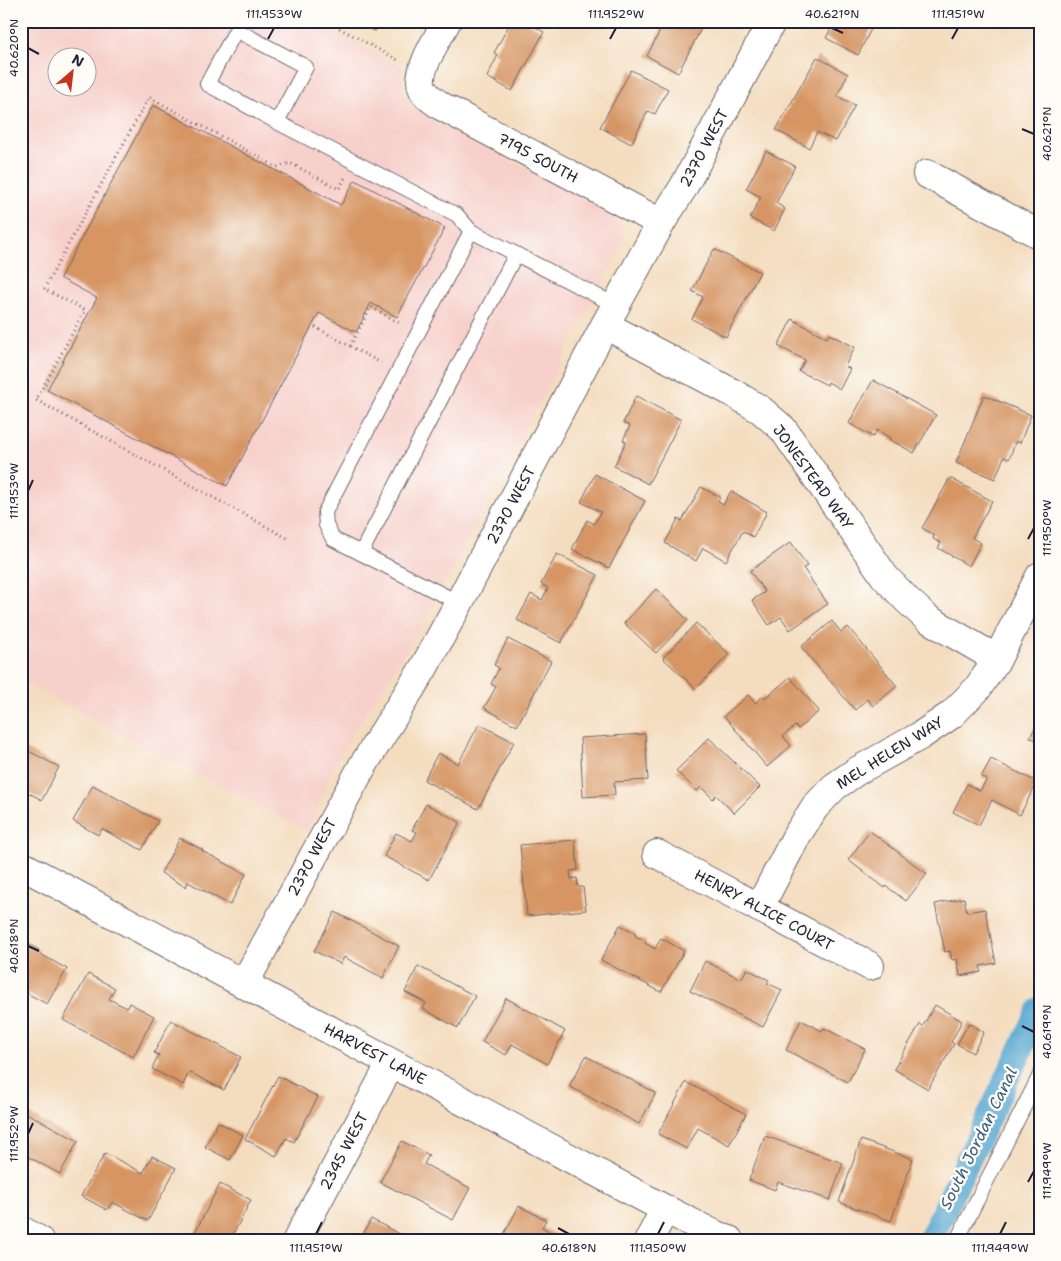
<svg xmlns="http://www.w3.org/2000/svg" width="1061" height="1261" font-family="'Shantell Sans',sans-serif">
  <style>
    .built { fill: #f7d0cb; fill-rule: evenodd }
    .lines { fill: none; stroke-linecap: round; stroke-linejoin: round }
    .canal { stroke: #57a7d1; stroke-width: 25 }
    .building { fill: #d69563 }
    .lane-casing { stroke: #6c6369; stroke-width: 16 }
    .street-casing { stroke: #6c6369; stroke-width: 30 }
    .path { stroke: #6c6369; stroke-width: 3; stroke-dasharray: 1 4; stroke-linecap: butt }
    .lane { stroke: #fff; stroke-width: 14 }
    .street { stroke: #fff; stroke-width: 28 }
    .ticks { fill: none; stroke: #22223b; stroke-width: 2 }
    .labels { text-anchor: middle; stroke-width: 5; stroke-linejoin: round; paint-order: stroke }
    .street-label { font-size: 15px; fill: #22223b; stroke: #fdfcf7 }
    .water-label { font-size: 16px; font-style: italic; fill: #3a5e7e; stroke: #fdfcf7 }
    .neatline { fill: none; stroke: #22223b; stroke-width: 2 }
    .ticks-label { font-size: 12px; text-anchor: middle; fill: #22223b }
  </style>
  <rect width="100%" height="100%" fill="#fdfcf7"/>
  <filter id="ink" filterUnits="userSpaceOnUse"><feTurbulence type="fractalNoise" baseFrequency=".02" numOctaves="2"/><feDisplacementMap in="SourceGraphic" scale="10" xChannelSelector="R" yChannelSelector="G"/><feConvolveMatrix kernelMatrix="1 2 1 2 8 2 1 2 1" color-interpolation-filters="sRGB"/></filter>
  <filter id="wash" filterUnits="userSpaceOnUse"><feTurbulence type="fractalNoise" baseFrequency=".0096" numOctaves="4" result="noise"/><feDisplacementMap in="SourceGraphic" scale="20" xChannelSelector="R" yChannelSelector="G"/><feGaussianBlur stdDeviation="1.12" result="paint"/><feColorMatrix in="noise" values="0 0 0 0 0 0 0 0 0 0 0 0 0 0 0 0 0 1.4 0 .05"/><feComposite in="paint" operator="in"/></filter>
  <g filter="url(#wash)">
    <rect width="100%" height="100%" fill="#f4ddbf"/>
    <path class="built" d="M21,21H315L404,68L402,83L406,96L414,107L429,118L610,213L616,218L620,223L622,230L623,237L621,247L424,622L388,679L357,726L331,773L316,812L307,831L21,681ZM58,58H88V88H58Z"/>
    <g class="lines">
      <polyline class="canal" points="930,1240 1040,1009"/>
    </g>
    <g id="blocks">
      <g class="building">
        <polygon points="356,21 380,21 375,31"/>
        <polygon points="511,21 524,21 544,32 512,91 487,77 498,55 494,53"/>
        <polygon points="665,21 705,21 678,73 647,56"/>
        <polygon points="835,21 875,21 858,55 826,38"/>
        <polygon points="817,57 848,74 837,96 855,105 836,141 817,132 809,148 776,130"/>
        <polygon points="631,70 668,89 655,114 648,111 631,144 600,127"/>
        <polygon points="153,105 341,205 355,180 445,228 397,317 371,303 356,332 319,313 227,486 47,390 97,298 60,278"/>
        <polygon points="766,151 795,166 776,203 785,209 774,231 750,218 761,197 746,189"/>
        <polygon points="714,249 760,272 726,337 692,319 703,297 692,291"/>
        <polygon points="792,319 827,338 829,334 855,347 845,366 850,369 840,389 828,382 827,385 799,371 805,360 778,346"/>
        <polygon points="873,380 936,415 914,453 889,439 890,438 877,430 873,437 849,423"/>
        <polygon points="984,395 1031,415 1020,443 1016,441 1009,459 1004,457 995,479 956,463"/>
        <polygon points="636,396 681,420 648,484 614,466 626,442 623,440 630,426 623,423"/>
        <polygon points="595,474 645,501 609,568 572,549 587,520 594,524 601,512 581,502"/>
        <polygon points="950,478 992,501 972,538 981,543 969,566 938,548 941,543 933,539 934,535 922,528"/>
        <polygon points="701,487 720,497 718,501 723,505 731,491 767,512 753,537 743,531 726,561 703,548 696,561 665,543 678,519 682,521"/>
        <polygon points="791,542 807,566 803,568 828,604 790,630 781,617 769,625 752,600 765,592 750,571"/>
        <polygon points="557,554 598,575 561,643 517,620 531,594 542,600 548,588 541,584"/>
        <polygon points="656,589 688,620 656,653 624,623"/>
        <polygon points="832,621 841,632 848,627 897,686 873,706 867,699 855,710 801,647"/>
        <polygon points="696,623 729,654 696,689 663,658"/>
        <polygon points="508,639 551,661 517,726 484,708 496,687 491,684 499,668 494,665"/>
        <polygon points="790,677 819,711 798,729 795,726 783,736 791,746 767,767 724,716 748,695 755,703 763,696 765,698"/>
        <polygon points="1040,719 1040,742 1030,737"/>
        <polygon points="479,724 514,742 478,809 424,780 438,753 458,764"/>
        <polygon points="645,734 648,780 614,782 615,795 583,797 580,738"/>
        <polygon points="709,738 760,787 734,813 716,795 713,799 701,787 697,791 676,771"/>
        <polygon points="21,747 59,767 42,800 21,789"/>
        <polygon points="991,759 1037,782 1020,815 992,800 979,825 953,812 967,784 980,791 987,779 981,777"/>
        <polygon points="93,785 158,821 142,850 102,829 98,835 73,821"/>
        <polygon points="426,804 460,822 429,880 384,856 396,833 412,841 417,832 412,830"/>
        <polygon points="870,831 927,874 906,901 886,886 885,888 848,860"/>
        <polygon points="180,838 203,850 202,851 246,874 230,905 188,882 186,887 161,873"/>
        <polygon points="575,840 578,870 570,871 571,879 577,878 578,887 583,887 586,910 527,916 520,845"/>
        <polygon points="964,898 967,912 985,909 996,963 980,966 981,972 960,976 957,959 952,960 950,951 945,952 935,904"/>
        <polygon points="335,912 399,946 383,978 344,957 341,964 314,951"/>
        <polygon points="620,925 636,933 635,936 646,941 645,943 655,949 661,938 684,951 661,992 601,960"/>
        <polygon points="21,940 39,950 37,952 67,969 47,1004 21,990"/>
        <polygon points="705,961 741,979 747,969 769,980 767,983 782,990 763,1027 690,991"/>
        <polygon points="418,966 475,996 458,1028 423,1009 426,1003 405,992"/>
        <polygon points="88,974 115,988 109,999 127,1008 129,1003 154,1016 133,1057 63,1020"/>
        <polygon points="506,998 565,1031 547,1064 512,1044 506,1055 482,1042"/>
        <polygon points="935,1005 962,1021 951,1042 954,1044 928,1089 894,1069 920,1024 923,1026"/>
        <polygon points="171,1020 241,1057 224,1090 189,1072 183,1085 152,1069 159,1055 154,1053"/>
        <polygon points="801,1020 822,1031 824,1028 865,1049 848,1082 786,1050"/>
        <polygon points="969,1023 984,1032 973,1053 957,1044"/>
        <polygon points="586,1056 656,1093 639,1124 569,1086"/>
        <polygon points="278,1076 318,1097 294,1142 286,1138 276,1156 245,1139"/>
        <polygon points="686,1082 746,1114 729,1145 698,1128 687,1149 658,1134"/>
        <polygon points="21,1110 78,1141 60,1174 25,1155 21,1162"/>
        <polygon points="218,1122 243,1135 230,1160 205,1147"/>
        <polygon points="765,1136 843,1163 830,1200 778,1182 775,1190 749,1180"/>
        <polygon points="861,1140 913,1159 891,1221 839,1202"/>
        <polygon points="402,1141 429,1155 424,1164 470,1188 453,1220 380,1182"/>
        <polygon points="105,1153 143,1173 152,1156 176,1168 148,1221 112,1202 107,1210 81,1196"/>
        <polygon points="220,1184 251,1200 230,1240 191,1240"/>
        <polygon points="519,1206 546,1220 542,1227 564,1240 501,1240"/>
        <polygon points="371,1219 411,1240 360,1240"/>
      </g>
    </g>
  </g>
  <g filter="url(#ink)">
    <use href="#blocks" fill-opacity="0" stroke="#6c6369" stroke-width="1"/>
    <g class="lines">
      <g class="lane-casing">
        <g id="lane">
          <polyline points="277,122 306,67 236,30 207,84 277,122 457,215 471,231 615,305"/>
          <polyline points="361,553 516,254"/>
          <polyline points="459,603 333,539 326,525 325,512 471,231"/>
          <polyline points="957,1240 1040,1075"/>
        </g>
      </g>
      <g class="street-casing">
        <g id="street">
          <path d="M447,21C439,36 416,71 422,87C425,96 434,101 441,106L661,223"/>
          <polyline points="927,174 1040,235"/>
          <polyline points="605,325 733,393 761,410 783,429 885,577 907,600 928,619 997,659"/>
          <polyline points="657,854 870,966"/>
          <polyline points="21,865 665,1209 716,1235 729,1240"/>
          <polyline points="759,908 797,835 815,807 834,787 857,771 920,736 951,715 977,689 997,659 1040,576"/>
          <polyline points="244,984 362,767 423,669 459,603 605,325 661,223 683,188 772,21"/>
          <polyline points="21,1230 39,1240"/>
          <polyline points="297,1240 391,1063"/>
          <polyline points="649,1240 665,1209"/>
        </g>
      </g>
      <g class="path">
        <polyline points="326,21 398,60"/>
        <polyline points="315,327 381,363"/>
        <polyline points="350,346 371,307 401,324"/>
        <polyline points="287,538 36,400 85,310 44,289 149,97 277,167 290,163 339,189 345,178"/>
      </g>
      <use href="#lane" class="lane"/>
      <use href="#street" class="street"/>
    </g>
  </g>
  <path class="ticks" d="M832,28L843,33M268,39L274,28M610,39L616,28M952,39L958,28M28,48L39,54M1022,129L1034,134M28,491L33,480M1028,539L1034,528M28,946L39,951M1022,1026L1034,1032M28,1134L33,1123M1028,1182L1034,1171M558,1228L569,1234M316,1234L322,1222M658,1234L664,1222M1000,1234L1006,1222"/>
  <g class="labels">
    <g class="street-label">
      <text transform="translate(704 148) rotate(-62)" y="5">2370 WEST</text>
      <text transform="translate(538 158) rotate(28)" y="5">7195 SOUTH</text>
      <text transform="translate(813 477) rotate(54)" y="5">JONESTEAD WAY</text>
      <text transform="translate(511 505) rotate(-62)" y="5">2370 WEST</text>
      <text transform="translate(890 753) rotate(-32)" y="5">MEL HELEN WAY</text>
      <text transform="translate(312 857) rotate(-62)" y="5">2370 WEST</text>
      <text transform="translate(764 910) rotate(28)" y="5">HENRY ALICE COURT</text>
      <text transform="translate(375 1054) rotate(28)" y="5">HARVEST LANE</text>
      <text transform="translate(344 1151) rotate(-62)" y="5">2345 WEST</text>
    </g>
    <g class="water-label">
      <text transform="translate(978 1138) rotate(-64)" y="6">South Jordan Canal</text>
    </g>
  </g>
  <rect width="1061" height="1261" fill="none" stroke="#fdfcf7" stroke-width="55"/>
  <g transform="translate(72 72) rotate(28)"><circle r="24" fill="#fdfcf7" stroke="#a5a5ac"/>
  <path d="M0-4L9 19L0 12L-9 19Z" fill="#c8321e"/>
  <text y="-8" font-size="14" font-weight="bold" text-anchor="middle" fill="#22223b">N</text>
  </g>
  <rect x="28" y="28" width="1006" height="1206" class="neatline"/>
  <g class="ticks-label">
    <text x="274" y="18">111.953°W</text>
    <text x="616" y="18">111.952°W</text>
    <text x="832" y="18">40.621°N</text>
    <text x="958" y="18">111.951°W</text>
    <text transform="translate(14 48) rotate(-90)" y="4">40.620°N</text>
    <text transform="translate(1047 134) rotate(-90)" y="4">40.621°N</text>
    <text transform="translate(14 491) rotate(-90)" y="4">111.953°W</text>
    <text transform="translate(1047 528) rotate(-90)" y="4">111.950°W</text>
    <text transform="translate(14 946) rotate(-90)" y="4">40.618°N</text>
    <text transform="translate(1047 1032) rotate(-90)" y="4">40.619°N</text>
    <text transform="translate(14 1134) rotate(-90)" y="4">111.952°W</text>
    <text transform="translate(1047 1171) rotate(-90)" y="4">111.949°W</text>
    <text x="316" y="1252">111.951°W</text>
    <text x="569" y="1252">40.618°N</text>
    <text x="658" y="1252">111.950°W</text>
    <text x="1000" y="1252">111.949°W</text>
  </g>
</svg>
